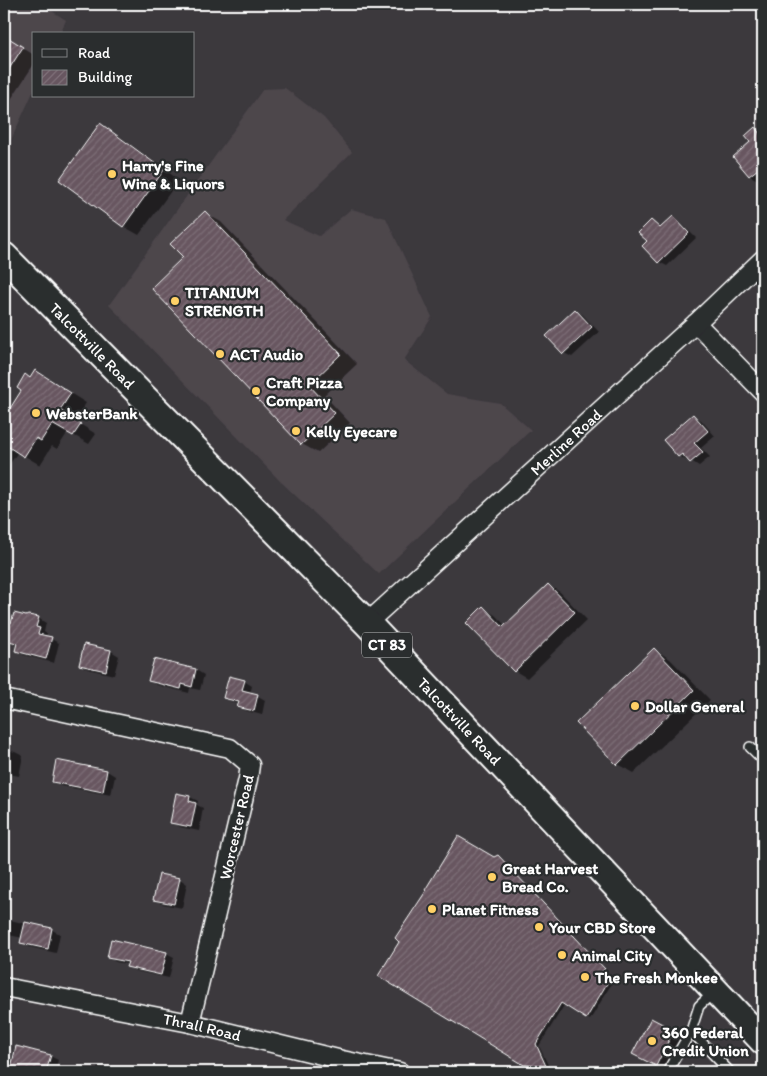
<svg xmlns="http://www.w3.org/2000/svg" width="767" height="1076" font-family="Itim,sans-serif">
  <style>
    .built { fill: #4d464c }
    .shadow { fill: #0007 }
    .building { fill: url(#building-hatch); stroke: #fff }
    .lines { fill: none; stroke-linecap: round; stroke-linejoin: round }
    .lane-casing { stroke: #fff; stroke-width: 12 }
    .street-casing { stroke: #fff; stroke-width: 21 }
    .primary-casing { stroke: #fff; stroke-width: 30 }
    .lane { stroke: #2a2d2e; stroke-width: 9 }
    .street { stroke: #2a2d2e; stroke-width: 18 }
    .primary { stroke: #2a2d2e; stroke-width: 26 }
    .poi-dot { fill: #ffd166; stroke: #2a2d2e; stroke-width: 2 }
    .labels { text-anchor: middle; stroke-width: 4.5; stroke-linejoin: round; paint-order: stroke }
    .shield { fill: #2a2d2e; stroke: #bfc0c0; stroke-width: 1 }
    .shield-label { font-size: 15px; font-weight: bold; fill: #fff }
    .poi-label { font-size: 16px; font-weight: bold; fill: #fff; stroke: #2a2d2e; text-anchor: start }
    .street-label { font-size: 16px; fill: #fff; stroke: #2a2d2e }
  </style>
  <defs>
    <pattern id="building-hatch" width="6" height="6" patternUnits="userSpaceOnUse" patternTransform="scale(1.25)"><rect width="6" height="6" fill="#675660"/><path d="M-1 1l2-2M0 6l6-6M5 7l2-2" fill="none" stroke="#7e6f78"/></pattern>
  </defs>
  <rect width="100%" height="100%" fill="#3c393d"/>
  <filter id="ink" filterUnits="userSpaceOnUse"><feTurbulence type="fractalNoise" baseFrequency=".02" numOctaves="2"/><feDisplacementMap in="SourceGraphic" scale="10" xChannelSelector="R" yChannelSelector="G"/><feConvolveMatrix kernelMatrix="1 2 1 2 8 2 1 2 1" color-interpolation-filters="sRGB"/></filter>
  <g filter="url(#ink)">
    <g class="built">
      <polygon points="4,4 41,4 66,20 60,34 34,34 34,90 4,155"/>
      <polygon points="285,88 324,118 352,152 283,220 319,236 351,209 386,218 432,317 404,360 447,394 500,403 531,430 379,574 280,481 109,305 263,89"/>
    </g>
    <g class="shadow">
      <polygon points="4,36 34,55 34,64 4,110"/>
      <polygon points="100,125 116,134 179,180 139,235 123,226"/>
      <polygon points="755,129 762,133 763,132 763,176 758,180 750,176 734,157 752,142"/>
      <polygon points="205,213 221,222 357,364 324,395 350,423 318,453 302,444 153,288 185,257"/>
      <polygon points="673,218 681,223 696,238 667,266 659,262 648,241 652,222 662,228"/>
      <polygon points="576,311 583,315 599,332 572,357 564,353"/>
      <polygon points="31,379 51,381 86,403 75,421 96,434 89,444 68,432 57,449 52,446 40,465 18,452 9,465 4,462 4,416 6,417"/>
      <polygon points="693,416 701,420 715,436 701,448 710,457 699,466 688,459 687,461 679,456"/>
      <polygon points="548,585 560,592 587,620 527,678 515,671 483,608 495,615 506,626"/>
      <polygon points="38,618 46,623 44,632 47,634 46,637 51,639 59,643 54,663 24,655 16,651 17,645 9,643 4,640 4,628 5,623 12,625"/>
      <polygon points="654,649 670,659 710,700 634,773 618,764"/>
      <polygon points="111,651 119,656 114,675 88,669 80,665"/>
      <polygon points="155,660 196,670 204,675 200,690 190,688 189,693 157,685 150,681"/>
      <polygon points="244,681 252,686 250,694 258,696 265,700 262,715 247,711 239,706 240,704 232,702 224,697"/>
      <polygon points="4,749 15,752 23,756 19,776 4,773"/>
      <polygon points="107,771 115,776 111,795 61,786 53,781"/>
      <polygon points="190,797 198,801 197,805 203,808 199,831 180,827 172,822"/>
      <polygon points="498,856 501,858 607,971 604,975 612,983 590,1020 565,1004 539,1046 549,1067 529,1066 380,976"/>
      <polygon points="180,879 187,884 182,908 163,904 155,899"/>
      <polygon points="4,917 10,920 52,930 60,934 56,953 30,947 22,943 23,938 4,934"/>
      <polygon points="166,953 174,957 169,978 136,971 128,966 128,964 116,962 108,957"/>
      <polygon points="651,1020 681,1036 664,1069 642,1058"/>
      <polygon points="50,1056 58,1060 55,1072 22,1072 13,1067"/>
      <polygon points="98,1066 122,1072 97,1072"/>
    </g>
    <g class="building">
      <polygon points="4,35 23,47 4,77"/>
      <polygon points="100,123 164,170 123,227 59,180"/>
      <polygon points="755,127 760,134 763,131 763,165 749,176 733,157 750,142 745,136"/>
      <polygon points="205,211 341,354 309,385 335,413 301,445 151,288 183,257 170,244"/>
      <polygon points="673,216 689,233 658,263 642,246 647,241 638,233 651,220 660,228"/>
      <polygon points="575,309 592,327 563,354 546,336"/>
      <polygon points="35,370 71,393 60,410 81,424 73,436 52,424 41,441 36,438 24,457 4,444 4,418 21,391 17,388 25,374 30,378"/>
      <polygon points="693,414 708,431 694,443 703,452 690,463 682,454 678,457 663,440"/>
      <polygon points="548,584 575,612 514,672 466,623 483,606 503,627"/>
      <polygon points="14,613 26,616 28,615 39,617 36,627 40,628 38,634 52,637 46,659 15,651 17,643 4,640 4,621 11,623"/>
      <polygon points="84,644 111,650 106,671 79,665"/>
      <polygon points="654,648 694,690 617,765 576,723"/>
      <polygon points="154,659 196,669 192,687 182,684 181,689 148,681"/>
      <polygon points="229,676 245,680 242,690 258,694 254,711 237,707 239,702 223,698"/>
      <polygon points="56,760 107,770 103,792 52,782"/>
      <polygon points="176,793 190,796 189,801 196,803 191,827 170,823"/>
      <polygon points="458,836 494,857 498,855 605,969 601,972 609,980 586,1019 561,1003 536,1044 546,1066 524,1065 378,976 399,942 395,938 426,891 425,890"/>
      <polygon points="159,874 180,878 174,904 153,900"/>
      <polygon points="25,922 52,928 48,949 20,943"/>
      <polygon points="111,939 167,952 161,975 126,967 128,962 107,958"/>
      <polygon points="651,1018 674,1030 656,1066 632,1054"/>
      <polygon points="16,1046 51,1055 46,1072 29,1072 11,1068"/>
    </g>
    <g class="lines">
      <g class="lane-casing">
        <g id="lane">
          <polyline points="750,747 763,760"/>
          <polyline points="691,1031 730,1072"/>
          <polyline points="667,1072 691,1031 699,1006 714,992"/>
        </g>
      </g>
      <g class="street-casing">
        <g id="street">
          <polyline points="696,323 763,392"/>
          <path id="s1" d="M367,623L696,323L763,259"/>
          <polyline points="4,699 230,748 250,765 248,779 190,1023"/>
          <path id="s2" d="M4,987L190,1023L342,1060L400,1072"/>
        </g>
      </g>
      <g class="primary-casing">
        <g id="primary">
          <path id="s3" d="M4,256L367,623L763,1041"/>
        </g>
      </g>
      <use href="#lane" class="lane"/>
      <use href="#street" class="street"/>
      <use href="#primary" class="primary"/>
    </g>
  </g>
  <g class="poi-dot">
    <circle cx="112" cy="174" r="5"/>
    <circle cx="175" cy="301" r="5"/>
    <circle cx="220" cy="354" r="5"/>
    <circle cx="256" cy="391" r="5"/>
    <circle cx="36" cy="413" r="5"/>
    <circle cx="296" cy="431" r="5"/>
    <circle cx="635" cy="706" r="5"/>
    <circle cx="492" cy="877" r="5"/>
    <circle cx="432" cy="909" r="5"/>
    <circle cx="539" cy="927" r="5"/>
    <circle cx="562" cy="955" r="5"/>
    <circle cx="585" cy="977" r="5"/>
    <circle cx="652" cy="1041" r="5"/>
  </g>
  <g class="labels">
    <rect class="shield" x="362" y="632.5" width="50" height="25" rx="4"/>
    <g class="shield-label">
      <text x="387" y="650">CT 83</text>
    </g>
    <g class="poi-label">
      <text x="122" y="171">Harry's Fine<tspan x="122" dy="18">Wine &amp; Liquors</tspan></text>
      <text x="185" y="298">TITANIUM<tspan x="185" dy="18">STRENGTH</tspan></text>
      <text x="230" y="360">ACT Audio</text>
      <text x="266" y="388">Craft Pizza<tspan x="266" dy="18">Company</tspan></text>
      <text x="46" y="419">WebsterBank</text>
      <text x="306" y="437">Kelly Eyecare</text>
      <text x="645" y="712">Dollar General</text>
      <text x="502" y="874">Great Harvest<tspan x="502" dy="18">Bread Co.</tspan></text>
      <text x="442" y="915">Planet Fitness</text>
      <text x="549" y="933">Your CBD Store</text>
      <text x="572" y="961">Animal City</text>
      <text x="595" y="983">The Fresh Monkee</text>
      <text x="662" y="1038">360 Federal<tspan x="662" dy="18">Credit Union</tspan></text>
    </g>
    <g class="street-label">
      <text dy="6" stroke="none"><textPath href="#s3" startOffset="126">Talcottville Road</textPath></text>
      <text dy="6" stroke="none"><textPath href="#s1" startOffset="269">Merline Road</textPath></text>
      <text dy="6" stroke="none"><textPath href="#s3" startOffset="651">Talcottville Road</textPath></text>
      <text transform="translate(236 827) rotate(-77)" y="6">Worcester Road</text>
      <text dy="6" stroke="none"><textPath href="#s2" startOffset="202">Thrall Road</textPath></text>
    </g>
  </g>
  <rect width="767" height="1076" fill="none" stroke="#2a2d2e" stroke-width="20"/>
  <rect x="10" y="10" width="747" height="1056" fill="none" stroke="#fff" stroke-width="2" filter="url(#ink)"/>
  <rect x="32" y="32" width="162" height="65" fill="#2a2d2e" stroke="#7f8182"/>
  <rect x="42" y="49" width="25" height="8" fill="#2a2d2e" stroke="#7f8182"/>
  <text x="78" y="58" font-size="15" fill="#ffffff">Road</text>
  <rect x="42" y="70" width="25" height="15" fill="url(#building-hatch)" stroke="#7f8182"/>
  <text x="78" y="82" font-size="15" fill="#ffffff">Building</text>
</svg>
